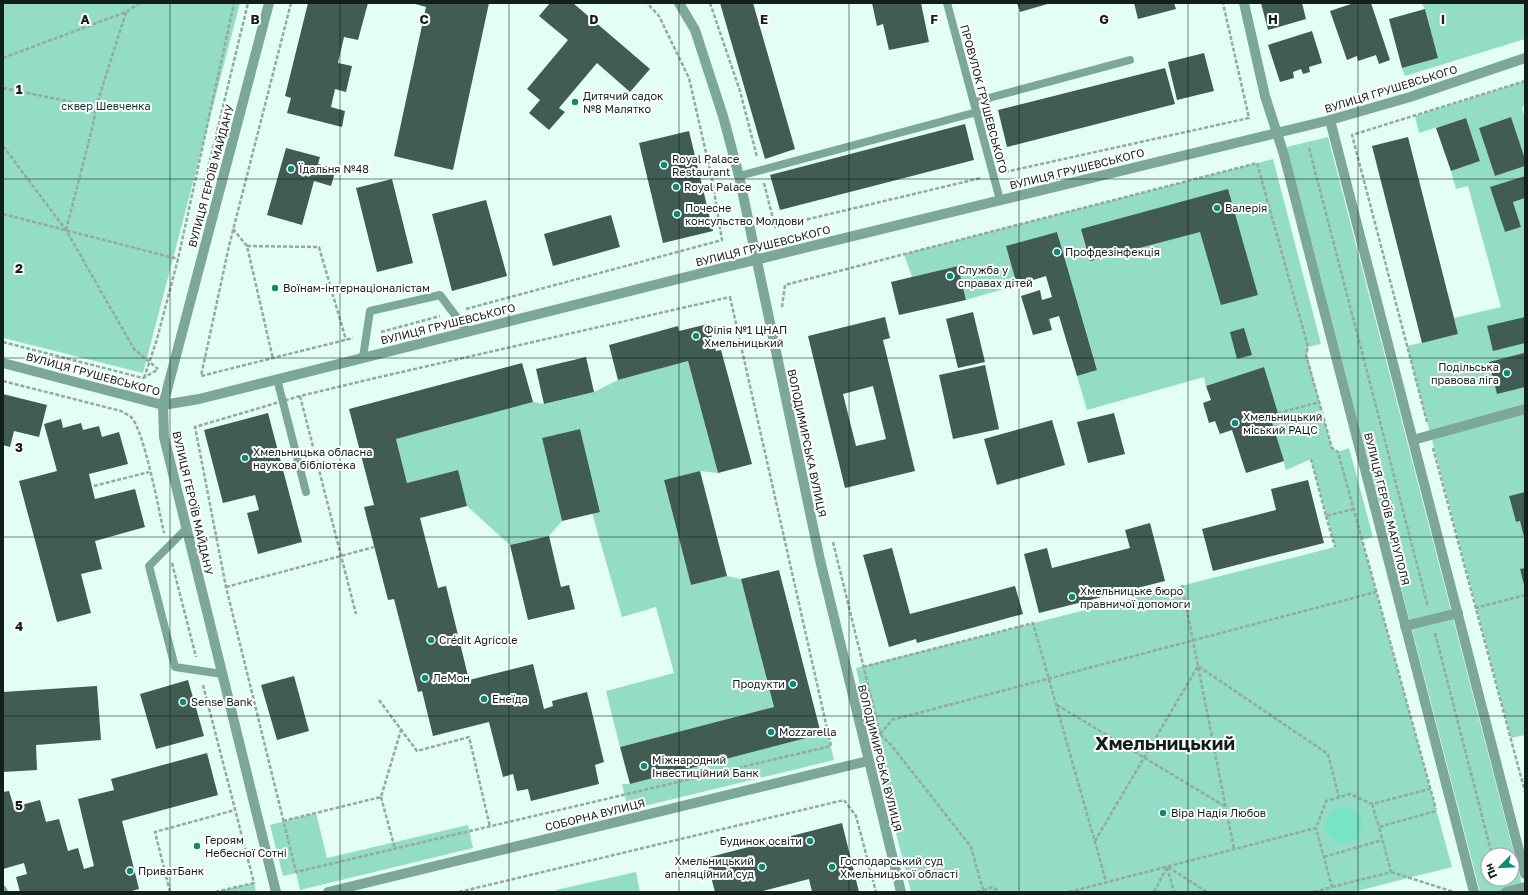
<svg xmlns="http://www.w3.org/2000/svg" width="1528" height="895" font-family="'Golos Text',sans-serif">
  <style>
    .green { fill: #93dcc5; fill-rule: evenodd }
    .water { fill: #75e5c6 }
    .building { fill: #405c53; fill-rule: evenodd }
    .lines { fill: none; stroke-linecap: round; stroke-linejoin: round }
    .path { stroke: #94a9a2; stroke-width: 2.5; stroke-dasharray: 4 2; stroke-linecap: butt }
    .service { stroke: #7ca799; stroke-width: 8 }
    .minor { stroke: #7ca799; stroke-width: 10 }
    .tertiary { stroke: #7ca799; stroke-width: 10 }
    .grid { fill: none; stroke: #131f1b; stroke-width: 1; stroke-opacity: 0.55 }
    .poi-dot { fill: #0b8c72; stroke: #fff; stroke-width: 1.5 }
    .labels { text-anchor: middle; stroke-width: 4; stroke-linejoin: round; paint-order: stroke }
    .street-label { font-size: 11px; fill: #131f1b; stroke: #fff }
    .poi-label { font-size: 11px; fill: #131f1b; stroke: #fff; text-anchor: start }
    .park-label { font-size: 11px; fill: #00362a; stroke: #fff }
    .town-label { font-size: 19px; font-weight: bold; fill: #131f1b; stroke: #fff }
    .grid-label { font-size: 13px; text-anchor: middle; font-weight: bold; fill: #131f1b; stroke: #fff; stroke-width: 4; stroke-linejoin: round; paint-order: stroke }
  </style>
  <rect width="100%" height="100%" fill="#e3fef5"/>
  <g class="green">
    <polygon points="3,3 240,3 143,373 3,338"/>
    <polygon points="1421,3 1525,3 1525,39 1405,76 1402,68 1438,58 1425,9"/>
    <polygon points="1525,81 1525,106 1522,107 1525,119 1525,159 1511,117 1479,128 1495,176 1525,166 1525,176 1491,187 1505,232 1521,227 1513,202 1525,198 1525,492 1509,496 1516,522 1520,521 1525,539 1525,568 1520,570 1525,587 1525,735 1511,738 1407,346 1458,334 1454,318 1501,307 1468,186 1456,189 1451,171 1480,161 1466,118 1419,133 1415,116"/>
    <path d="M1328,137L1524,892H1480L1287,147ZM1488,855H1512V879H1488Z"/>
    <polygon points="1273,159 1321,344 1308,347 1307,355 1332,448 1338,452 1349,448 1373,537 1362,540 1452,867 1353,892 911,892 875,751 856,668 1335,547 1311,459 1286,470 1270,416 1278,413 1264,367 1206,386 1204,377 1087,410 1077,376 1097,369 1057,232 1007,246 1017,285 966,300 958,266 912,277 904,254"/>
    <polygon points="688,361 718,473 700,471 664,480 691,585 727,576 741,579 774,707 620,747 606,691 674,673 656,607 622,617 592,513 600,511 580,429 542,438 562,521 549,536 510,545 467,506 457,470 407,483 396,439 533,402 545,404 594,392 618,380"/>
    <polygon points="827,732 834,760 628,810 622,784 630,784"/>
    <polygon points="316,813 327,858 468,825 473,848 300,890 296,873 283,876 270,825"/>
    <polygon points="636,872 640,892 557,892 556,890"/>
    <polygon points="254,883 256,892 215,892"/>
  </g>
  <circle class="water" cx="1344" cy="825" r="18"/>
  <g class="building">
    <polygon points="308,3 368,3 358,40 344,37 338,63 352,66 346,92 335,89 331,107 345,111 342,127 287,113 291,98 285,96"/>
    <polygon points="412,3 489,3 453,170 394,156 426,7"/>
    <polygon points="550,3 573,3 650,69 630,92 597,63 559,108 565,112 549,130 529,113 540,100 527,89 568,40 539,16"/>
    <polygon points="720,3 753,3 795,149 765,159"/>
    <polygon points="872,3 921,3 929,42 889,50 883,24 877,26"/>
    <polygon points="1017,3 1051,3 1020,12"/>
    <polygon points="1134,3 1174,3 1176,9 1138,19"/>
    <polygon points="1261,3 1302,3 1306,19 1268,30"/>
    <polygon points="1354,3 1371,3 1390,60 1379,64 1376,55 1358,61 1357,56 1347,60 1330,11"/>
    <polygon points="1425,9 1438,58 1402,68 1389,19"/>
    <polygon points="1312,31 1322,63 1309,67 1310,72 1303,74 1301,69 1293,72 1294,78 1280,82 1268,45"/>
    <polygon points="1204,53 1214,91 1177,100 1168,62"/>
    <polygon points="1165,68 1175,104 1007,147 998,110"/>
    <polygon points="1511,117 1525,159 1525,166 1495,176 1479,128"/>
    <polygon points="1466,118 1480,161 1451,171 1436,128"/>
    <polygon points="965,124 974,160 780,210 770,175"/>
    <polygon points="689,131 713,231 663,243 639,143"/>
    <polygon points="1408,137 1458,334 1422,343 1372,146"/>
    <polygon points="286,148 320,157 318,164 336,169 331,186 314,181 302,225 267,215"/>
    <polygon points="1525,176 1525,198 1513,202 1521,227 1505,232 1490,187"/>
    <polygon points="392,179 413,263 377,272 356,188"/>
    <polygon points="1228,189 1258,295 1221,305 1200,232 1090,261 1081,229"/>
    <polygon points="486,200 507,276 452,291 432,214"/>
    <polygon points="611,215 620,247 553,266 544,234"/>
    <polygon points="1057,232 1097,370 1077,376 1059,316 1049,319 1052,330 1033,335 1021,296 1040,290 1042,300 1052,297 1046,276 1017,285 1006,246"/>
    <polygon points="958,266 966,300 899,315 891,282"/>
    <polygon points="973,312 985,362 958,368 946,319"/>
    <path d="M885,317L890,338L883,340L915,471L845,488L808,336ZM873,386L886,439L856,446L843,394Z"/>
    <polygon points="1525,317 1525,343 1493,351 1487,326"/>
    <polygon points="708,324 716,351 721,350 752,464 718,473 688,361 618,380 609,345 678,326 679,331"/>
    <polygon points="1244,328 1252,355 1237,359 1230,332"/>
    <polygon points="1524,353 1525,387 1497,394 1489,362"/>
    <polygon points="586,357 594,392 544,404 536,369"/>
    <polygon points="522,363 533,402 396,439 407,483 458,470 467,506 420,518 438,588 446,586 469,680 533,664 544,709 553,706 552,701 587,692 604,762 595,765 599,784 531,801 528,789 517,791 513,774 503,777 489,722 433,736 422,691 418,692 394,599 388,600 364,507 374,505 349,409"/>
    <polygon points="985,365 999,429 953,439 939,375"/>
    <polygon points="1264,367 1278,413 1270,416 1284,461 1246,473 1232,430 1220,434 1215,421 1209,423 1203,403 1211,400 1206,386"/>
    <polygon points="3,394 47,405 39,437 14,431 10,447 3,445"/>
    <polygon points="268,413 302,542 258,554 247,513 259,510 255,495 223,503 204,430"/>
    <polygon points="1114,413 1125,454 1088,463 1077,422"/>
    <polygon points="61,419 63,428 81,423 83,430 99,426 102,437 119,432 128,464 89,474 92,487 95,499 135,489 145,527 95,541 102,569 81,574 91,613 57,622 19,481 57,471 44,424"/>
    <polygon points="1052,420 1065,465 997,485 984,439"/>
    <polygon points="580,429 600,512 562,521 542,438"/>
    <polygon points="700,471 727,576 691,585 664,480"/>
    <polygon points="1308,480 1324,543 1213,571 1202,529 1276,510 1271,489"/>
    <polygon points="1525,492 1525,537 1524,537 1520,521 1516,522 1509,496"/>
    <polygon points="1150,523 1165,581 1039,613 1024,554 1047,548 1052,568 1130,548 1125,530"/>
    <polygon points="549,536 561,587 569,585 575,609 528,620 510,545"/>
    <polygon points="892,548 910,614 1015,586 1023,614 917,643 916,639 889,647 863,555"/>
    <polygon points="1525,568 1525,585 1524,585 1520,569"/>
    <polygon points="779,570 821,734 630,784 620,747 774,707 741,579"/>
    <polygon points="294,676 309,731 277,740 261,685"/>
    <polygon points="188,680 204,736 156,749 140,694"/>
    <polygon points="97,686 101,740 36,745 37,770 3,772 3,692"/>
    <polygon points="207,753 218,795 122,821 139,889 128,892 20,892 16,877 27,874 24,863 3,869 3,792 9,791 14,807 40,800 46,822 59,819 68,851 78,848 84,869 94,866 78,799 114,790 111,779"/>
    <polygon points="842,823 859,892 812,892 809,879 759,892 715,892 706,858"/>
  </g>
  <g class="lines">
    <g class="path">
      <polyline points="291,3 229,246 201,376 353,338"/>
      <polyline points="710,3 740,91 757,157"/>
      <polyline points="3,58 126,12 140,3"/>
      <polyline points="3,88 96,107"/>
      <polyline points="3,146 66,230 134,349 158,369"/>
      <polyline points="1309,148 1428,607"/>
      <polyline points="1005,172 1249,118 1223,3"/>
      <polyline points="764,183 775,227 981,178"/>
      <polyline points="203,189 248,3"/>
      <polyline points="3,214 178,259"/>
      <polyline points="233,229 247,246 273,359"/>
      <polyline points="66,230 93,125 96,107 126,12"/>
      <polyline points="247,246 319,247 346,340"/>
      <polygon points="730,297 831,746 296,872 226,587 195,427 300,396 371,379"/>
      <polyline points="782,307 785,285 1257,163 1308,347 1306,355 1332,448 1338,452 1436,809"/>
      <polyline points="466,309 722,240 712,179 689,78 659,16 647,3"/>
      <polyline points="381,332 440,316"/>
      <polyline points="3,342 143,378 157,370"/>
      <polyline points="144,378 157,339 178,259 234,3"/>
      <path d="M3,381L121,411C124,413 129,415 131,417C144,430 159,511 164,533"/>
      <polyline points="300,396 356,614"/>
      <polyline points="1278,413 1320,402"/>
      <polyline points="1427,422 1352,135 1525,81"/>
      <polyline points="1433,448 1525,792"/>
      <polyline points="1311,459 1326,516 1354,509"/>
      <polyline points="94,486 149,472"/>
      <polyline points="1326,516 1335,547"/>
      <polyline points="833,542 880,734 892,746 971,847 983,890 977,892"/>
      <polyline points="172,563 196,657"/>
      <polyline points="1182,585 1234,849"/>
      <polyline points="226,587 374,547"/>
      <polyline points="1475,608 1525,595"/>
      <polyline points="1435,633 1492,855"/>
      <polyline points="863,667 1033,623 1106,881"/>
      <polyline points="203,685 254,883 215,892"/>
      <polyline points="379,700 417,751 469,737 490,827"/>
      <polyline points="1057,705 1226,807"/>
      <polyline points="880,734 892,720 1376,592"/>
      <polyline points="381,797 395,849"/>
      <polyline points="1372,804 1379,827"/>
      <polyline points="283,821 381,797 401,730"/>
      <polyline points="1095,841 1198,666 1328,754 1339,797"/>
      <polyline points="1324,857 1382,840"/>
      <polyline points="1167,867 1174,892"/>
      <polyline points="1168,867 1207,892"/>
      <polyline points="1391,872 1454,892"/>
      <polyline points="1332,887 1391,872 1379,827 1436,811"/>
      <polyline points="983,890 993,887 999,892"/>
      <polyline points="170,892 155,832 235,810"/>
      <polyline points="459,892 844,800 856,816 876,892"/>
      <polyline points="1069,892 1316,828 1326,801 1350,794 1372,804 1430,789"/>
      <polyline points="1154,892 1167,867"/>
      <polyline points="1314,892 1332,887 1316,828"/>
    </g>
    <g class="service">
      <polyline points="947,3 1000,200"/>
      <polyline points="974,102 1130,60"/>
      <polyline points="739,176 977,112"/>
      <polyline points="363,357 370,311 440,295 467,331"/>
      <polyline points="277,379 306,492"/>
      <polyline points="186,529 149,566 175,667 222,674"/>
      <polyline points="3,890 4,892"/>
    </g>
    <g class="minor">
      <polyline points="679,3 695,30 723,116 739,176 820,560 901,892"/>
      <polyline points="3,363 163,405"/>
      <polyline points="1413,440 1525,409"/>
      <polyline points="1405,626 1458,613"/>
      <polyline points="328,892 868,761"/>
      <polyline points="1506,892 1525,887"/>
    </g>
    <g class="tertiary">
      <polyline points="269,3 163,405 164,437 276,892"/>
      <polyline points="1244,3 1265,96 1284,155 1474,892"/>
      <polyline points="1330,120 1525,874"/>
      <polyline points="163,405 199,399 726,267 1330,120 1410,97 1525,58"/>
    </g>
  </g>
  <path class="grid" d="M170,3V892M340,3V892M509,3V892M679,3V892M849,3V892M1019,3V892M1188,3V892M1358,3V892M3,179H1525M3,358H1525M3,537H1525M3,716H1525"/>
  <g class="poi-dot">
    <circle cx="575" cy="102" r="4"/>
    <circle cx="664" cy="165" r="4"/>
    <circle cx="291" cy="169" r="4"/>
    <circle cx="676" cy="187" r="4"/>
    <circle cx="1217" cy="208" r="4"/>
    <circle cx="677" cy="214" r="4"/>
    <circle cx="1057" cy="252" r="4"/>
    <circle cx="950" cy="276" r="4"/>
    <circle cx="275" cy="288" r="4"/>
    <circle cx="696" cy="336" r="4"/>
    <circle cx="1507" cy="373" r="4"/>
    <circle cx="1235" cy="423" r="4"/>
    <circle cx="245" cy="458" r="4"/>
    <circle cx="1072" cy="597" r="4"/>
    <circle cx="431" cy="640" r="4"/>
    <circle cx="425" cy="678" r="4"/>
    <circle cx="793" cy="684" r="4"/>
    <circle cx="484" cy="699" r="4"/>
    <circle cx="183" cy="702" r="4"/>
    <circle cx="771" cy="732" r="4"/>
    <circle cx="644" cy="766" r="4"/>
    <circle cx="1163" cy="813" r="4"/>
    <circle cx="810" cy="841" r="4"/>
    <circle cx="197" cy="846" r="4"/>
    <circle cx="762" cy="867" r="4"/>
    <circle cx="832" cy="867" r="4"/>
    <circle cx="130" cy="871" r="4"/>
  </g>
  <g class="labels">
    <g class="street-label">
      <text transform="translate(1391 89) rotate(-17)" y="4">ВУЛИЦЯ ГРУШЕВСЬКОГО</text>
      <text transform="translate(984 99) rotate(75)" y="4">ПРОВУЛОК ГРУШЕВСЬКОГО</text>
      <text transform="translate(1077 169) rotate(-14)" y="4">ВУЛИЦЯ ГРУШЕВСЬКОГО</text>
      <text transform="translate(211 176) rotate(-75)" y="4">ВУЛИЦЯ ГЕРОЇВ МАЙДАНУ</text>
      <text transform="translate(763 246) rotate(-14)" y="4">ВУЛИЦЯ ГРУШЕВСЬКОГО</text>
      <text transform="translate(448 324) rotate(-14)" y="4">ВУЛИЦЯ ГРУШЕВСЬКОГО</text>
      <text transform="translate(93 374) rotate(15)" y="4">ВУЛИЦЯ ГРУШЕВСЬКОГО</text>
      <text transform="translate(807 443) rotate(78)" y="4">ВОЛОДИМИРСЬКА ВУЛИЦЯ</text>
      <text transform="translate(193 503) rotate(77)" y="4">ВУЛИЦЯ ГЕРОЇВ МАЙДАНУ</text>
      <text transform="translate(1387 509) rotate(76)" y="4">ВУЛИЦЯ ГЕРОЇВ МАРІУПОЛЯ</text>
      <text transform="translate(880 758) rotate(76)" y="4">ВОЛОДИМИРСЬКА ВУЛИЦЯ</text>
      <text transform="translate(595 815) rotate(-14)" y="4">СОБОРНА ВУЛИЦЯ</text>
    </g>
    <g class="poi-label">
      <text x="583" y="100">Дитячий садок<tspan x="583" dy="13">№8 Малятко</tspan></text>
      <text x="672" y="163">Royal Palace<tspan x="672" dy="13">Restaurant</tspan></text>
      <text x="299" y="173">Їдальня №48</text>
      <text x="684" y="191">Royal Palace</text>
      <text x="685" y="212">Почесне<tspan x="685" dy="13">консульство Молдови</tspan></text>
      <text x="1225" y="212">Валерія</text>
      <text x="1065" y="256">Профдезінфекція</text>
      <text x="958" y="274">Служба у<tspan x="958" dy="13">справах дітей</tspan></text>
      <text x="283" y="292">Воїнам-інтернаціоналістам</text>
      <text x="704" y="334">Філія №1 ЦНАП<tspan x="704" dy="13">Хмельницький</tspan></text>
      <text x="1499" y="371" text-anchor="end">Подільська<tspan x="1499" dy="13">правова ліга</tspan></text>
      <text x="1243" y="421">Хмельницький<tspan x="1243" dy="13">міський РАЦС</tspan></text>
      <text x="253" y="456">Хмельницька обласна<tspan x="253" dy="13">наукова бібліотека</tspan></text>
      <text x="1080" y="595">Хмельницьке бюро<tspan x="1080" dy="13">правничої допомоги</tspan></text>
      <text x="439" y="644">Crédit Agricole</text>
      <text x="433" y="682">ЛеМон</text>
      <text x="785" y="688" text-anchor="end">Продукти</text>
      <text x="492" y="703">Енеїда</text>
      <text x="191" y="706">Sense Bank</text>
      <text x="779" y="736">Mozzarella</text>
      <text x="652" y="764">Міжнародний<tspan x="652" dy="13">Інвестиційний Банк</tspan></text>
      <text x="1171" y="817">Віра Надія Любов</text>
      <text x="205" y="844">Героям<tspan x="205" dy="13">Небесної Сотні</tspan></text>
      <text x="802" y="845" text-anchor="end">Будинок освіти</text>
      <text x="754" y="865" text-anchor="end">Хмельницький<tspan x="754" dy="13">апеляційний суд</tspan></text>
      <text x="840" y="865">Господарський суд<tspan x="840" dy="13">Хмельницької області</tspan></text>
      <text x="138" y="875">ПриватБанк</text>
    </g>
    <g class="park-label">
      <text x="106" y="110">сквер Шевченка</text>
    </g>
    <g class="town-label">
      <text x="1165" y="750">Хмельницький</text>
    </g>
  </g>
  <g class="grid-label">
    <text x="85" y="24">A</text>
    <text x="255" y="24">B</text>
    <text x="424" y="24">C</text>
    <text x="594" y="24">D</text>
    <text x="764" y="24">E</text>
    <text x="934" y="24">F</text>
    <text x="1104" y="24">G</text>
    <text x="1273" y="24">H</text>
    <text x="1443" y="24">I</text>
    <text x="19" y="94">1</text>
    <text x="19" y="273">2</text>
    <text x="19" y="452">3</text>
    <text x="19" y="631">4</text>
    <text x="19" y="810">5</text>
  </g>
  <rect width="1528" height="895" fill="none" stroke="#131f1b" stroke-width="8"/>
  <g transform="translate(1500 867) rotate(246)"><circle r="19" fill="#ffffff" stroke="#a1a5a4"/>
  <path d="M0-3L7 15L0 10L-7 15Z" fill="#0b8c72"/>
  <text y="-6" font-size="11" font-weight="bold" text-anchor="middle" fill="#131f1b">Пн</text>
  </g>
</svg>
